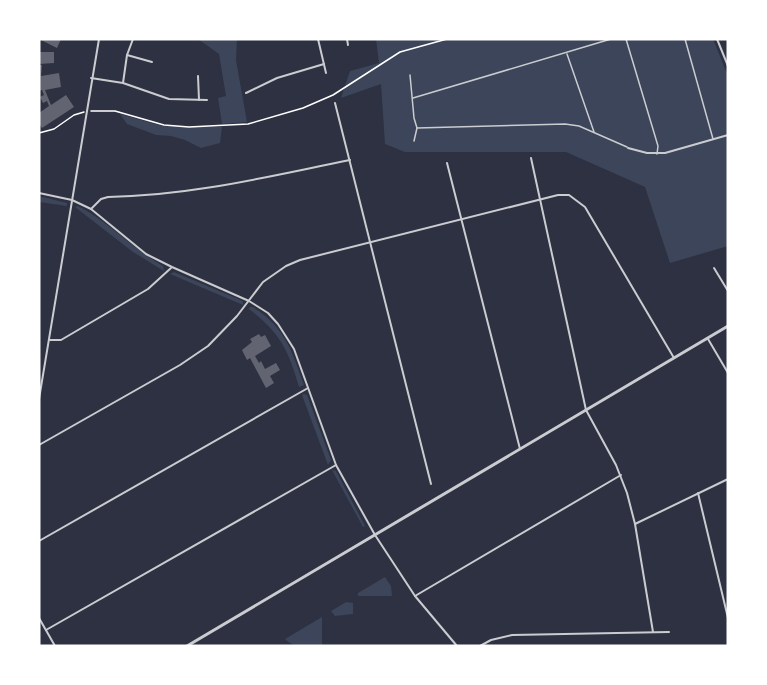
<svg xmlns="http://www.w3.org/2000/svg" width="767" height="685" font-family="Figtree,sans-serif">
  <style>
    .green { fill: #3c4559 }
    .building { fill: #626471 }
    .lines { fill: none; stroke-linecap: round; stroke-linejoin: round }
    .path { stroke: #fff; stroke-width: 1.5 }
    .service { stroke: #caccd0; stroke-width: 1.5 }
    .minor { stroke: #caccd0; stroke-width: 2 }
    .tertiary { stroke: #caccd0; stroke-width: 3 }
  </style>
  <rect width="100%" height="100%" fill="#2d3142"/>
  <g class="green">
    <polygon points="198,39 237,39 236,60 247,122 222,124 218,98 226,96 219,54"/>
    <polygon points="376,39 713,39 728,76 728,246 670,263 645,187 566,152 405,152 385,144 381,84 341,98 350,71 379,63"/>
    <polygon points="120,114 163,126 222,127 220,143 201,148 185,140 171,136 156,135 127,124"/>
    <polygon points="39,196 67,203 67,206 39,202"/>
    <path d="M78,206C109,222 133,249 163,266L164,271L133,252L75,207Z"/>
    <polygon points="174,272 243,301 243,305 170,274"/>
    <path d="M250,307H253C285,327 292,351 304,385L299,387C288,349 280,333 249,309Z"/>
    <polygon points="304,394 307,395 331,460 328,465 302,395"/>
    <polygon points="332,470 336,471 365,526 363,527"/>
    <polygon points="385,577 391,586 392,596 358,596 358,593"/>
    <polygon points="346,602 353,603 353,614 335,616 331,611"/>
    <path d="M322,617V646C309,646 294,649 285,639Z"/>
  </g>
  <g class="building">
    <polygon points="39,39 61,39 57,48"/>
    <polygon points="39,52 54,52 54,63 39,64"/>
    <polygon points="39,65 42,65 41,76 59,73 61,87 45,90 51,105 66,95 74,107 42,128 39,123 39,113 49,106 47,101 43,103 40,97 44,95 42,90 39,91"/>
    <polygon points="259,334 261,337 265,335 271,346 255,356 259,363 261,361 265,369 276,363 280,370 270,376 274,383 266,388 250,358 247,360 242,350 252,342 250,339"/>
  </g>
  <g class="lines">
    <g class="path">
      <polyline points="91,111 115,111 164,125 189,127 248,124 303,108 333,95 400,52 447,39"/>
      <polyline points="39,133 54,129 74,115 84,112"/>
    </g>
    <g class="service">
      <polyline points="626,39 658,146 657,154"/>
      <polyline points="685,39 713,139"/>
      <polyline points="567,54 594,132"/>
      <polyline points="410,75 414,118 417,128 565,124 579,126 627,147"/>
      <polyline points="413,98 611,39"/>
      <polyline points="414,141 417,128"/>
    </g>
    <g class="minor">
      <polyline points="318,39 326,73"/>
      <polyline points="347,39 348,45"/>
      <polyline points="717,39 728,66"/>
      <polyline points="127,55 152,62"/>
      <polyline points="198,76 199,100"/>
      <polyline points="91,78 123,83 169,99 207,100"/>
      <polyline points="123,83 127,55 133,39"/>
      <polyline points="246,93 277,78 324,64"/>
      <polyline points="335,103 431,484"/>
      <polyline points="628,148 647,153 665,153 728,135"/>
      <polyline points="531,158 586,410 616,465 627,493 635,524 653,632"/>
      <polyline points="447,163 520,449"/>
      <polyline points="39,193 72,200 91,209 146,254 172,267 249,301 268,313 278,324 294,349 336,465 375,535 415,596 457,646"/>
      <path d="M91,209L101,199L108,197C190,196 270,176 350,160"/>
      <polyline points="714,268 728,291"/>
      <polyline points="708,339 728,373"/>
      <polyline points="49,340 61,340 148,289 171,268"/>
      <polyline points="39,399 99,39"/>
      <polyline points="39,445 180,365 208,346 237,316 263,282 286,266 300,260 558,195 569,195 585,207 674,358"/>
      <polyline points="698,493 728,618"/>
      <polyline points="635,524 728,479"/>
      <polyline points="39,541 308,388"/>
      <polyline points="415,596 621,475"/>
      <polyline points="39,618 55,646"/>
      <polyline points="46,630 336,465"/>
      <polyline points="480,646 491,640 512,635 669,632"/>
    </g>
    <polyline class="tertiary" points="187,646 728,326"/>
  </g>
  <rect width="767" height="685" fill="none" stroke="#ffffff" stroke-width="81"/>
</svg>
